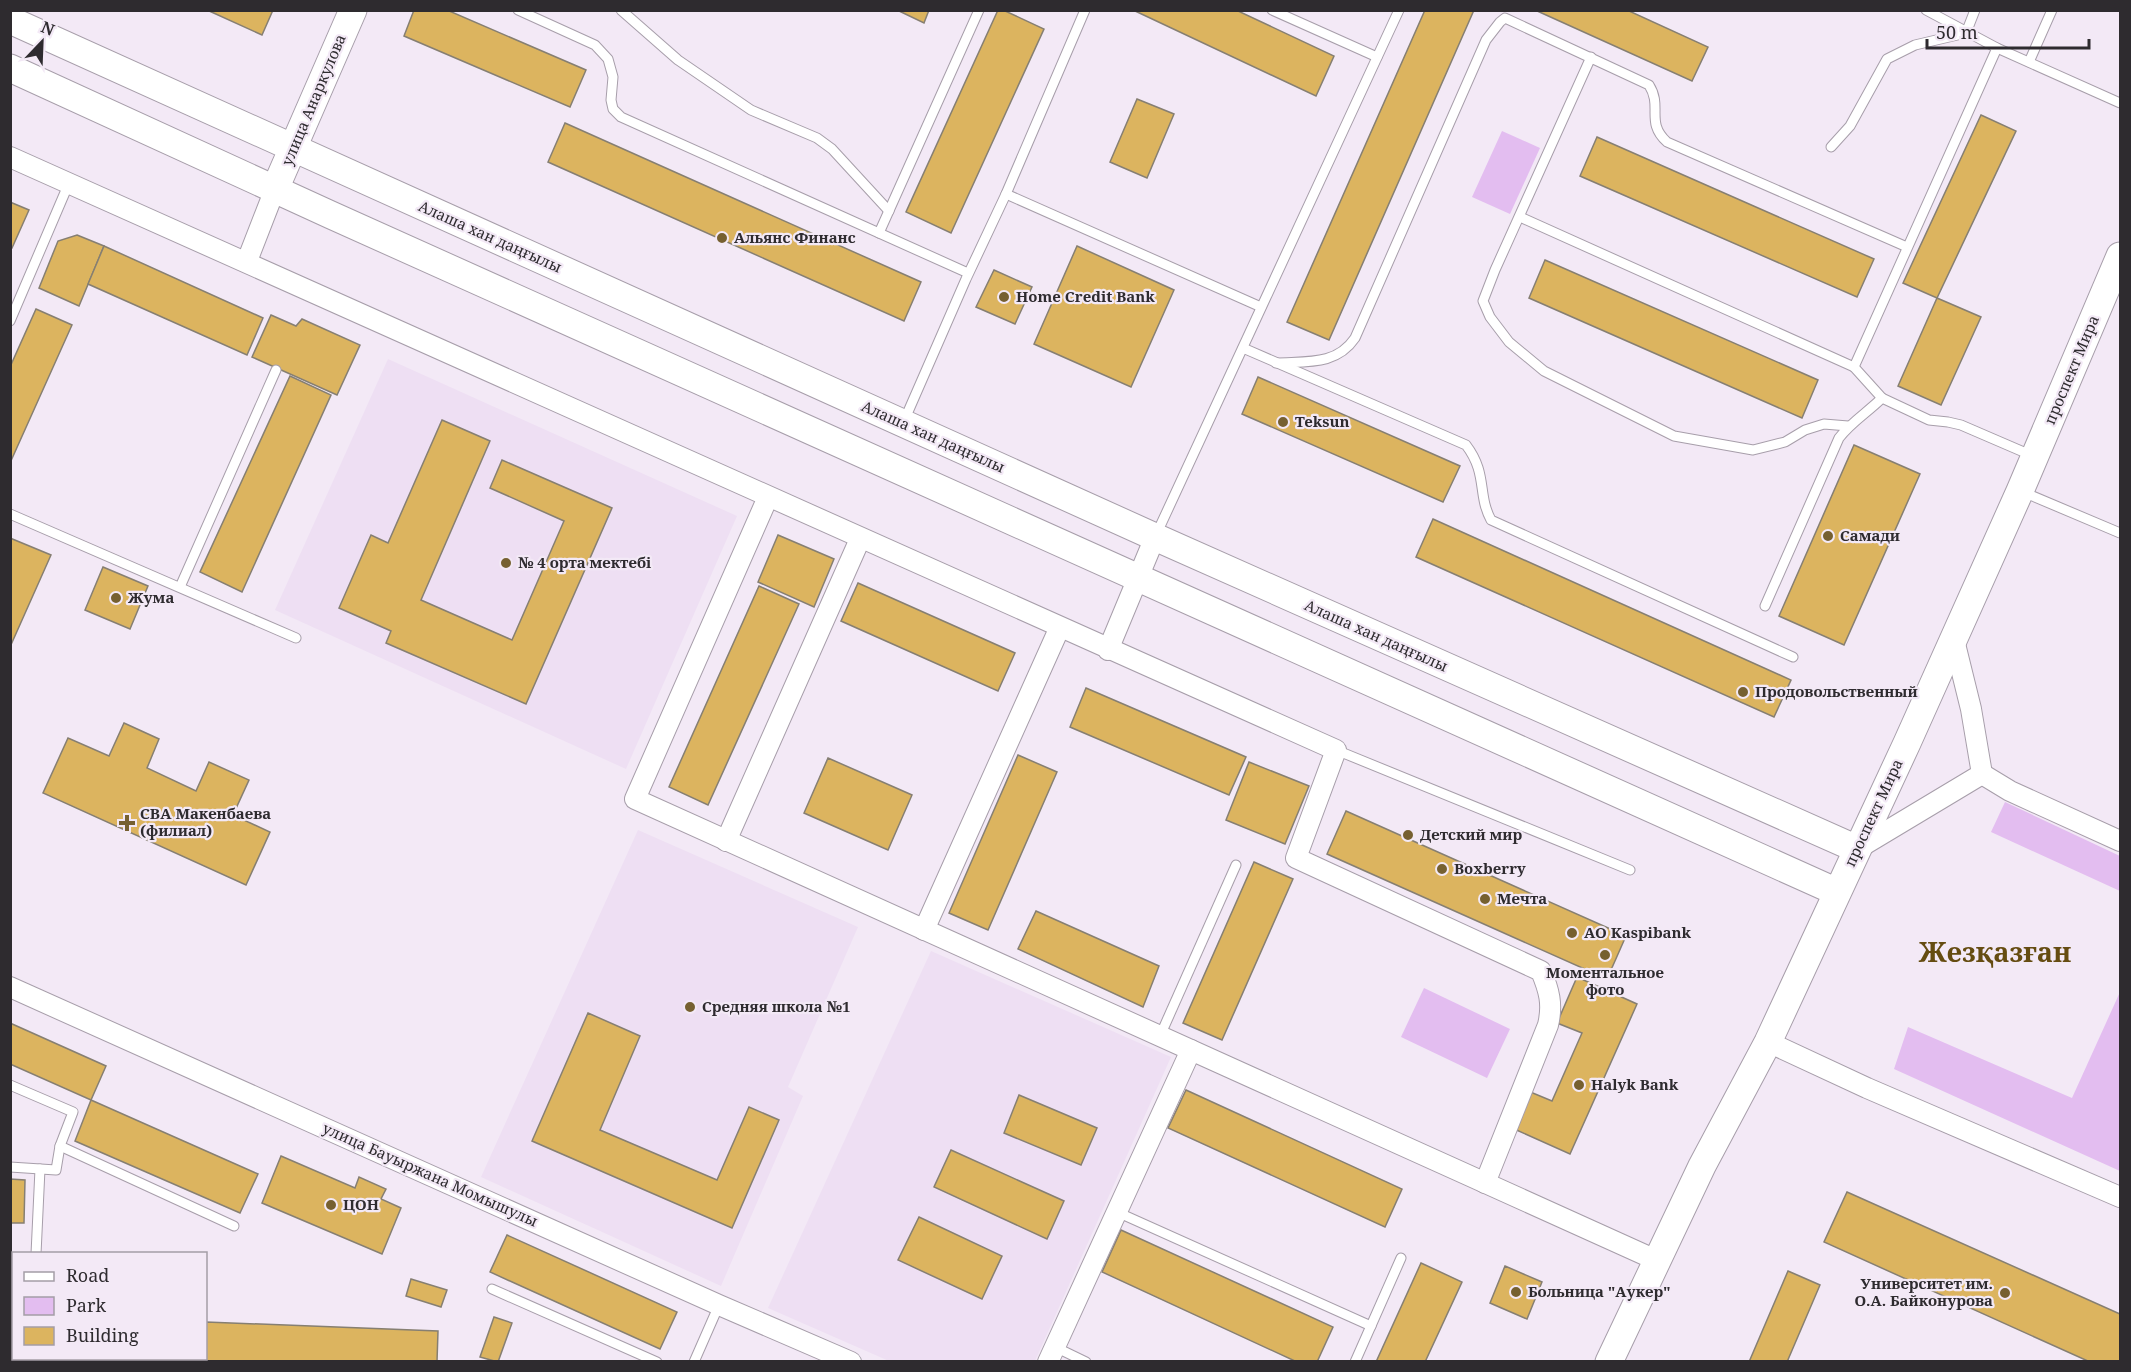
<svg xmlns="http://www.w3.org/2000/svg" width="2131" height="1372" font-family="'Noto Serif',serif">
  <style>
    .built { fill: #eedff3 }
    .green { fill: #e3bdf0 }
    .building { fill: #dcb45f; stroke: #867f72; stroke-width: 1.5 }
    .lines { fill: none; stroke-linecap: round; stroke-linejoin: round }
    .lane-casing { stroke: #a79eaa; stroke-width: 11 }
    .street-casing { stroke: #a79eaa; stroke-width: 22 }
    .secondary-casing { stroke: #a79eaa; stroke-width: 29 }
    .lane { stroke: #fff; stroke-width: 9 }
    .street { stroke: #fff; stroke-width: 20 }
    .secondary { stroke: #fff; stroke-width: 27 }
    .poi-dot { fill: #766030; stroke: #f3e9f6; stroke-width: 2 }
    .labels { text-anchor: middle; stroke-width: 4.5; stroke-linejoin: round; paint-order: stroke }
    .street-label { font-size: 15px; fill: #2e2b2f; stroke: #f3e9f6 }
    .poi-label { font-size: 15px; font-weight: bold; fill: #2e2b2f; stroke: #f3e9f6; text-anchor: start }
    .town-label { font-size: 27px; font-weight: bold; fill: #654c11; stroke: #f3e9f6 }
  </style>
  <rect width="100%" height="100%" fill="#f3e9f6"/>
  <g class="built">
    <polygon points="388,359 737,516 626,769 275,610"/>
    <polygon points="638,830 858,927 788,1087 803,1096 721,1286 481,1177"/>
    <polygon points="931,951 1171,1057 1035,1361 889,1361 768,1308"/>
  </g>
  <g class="green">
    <polygon points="1502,131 1540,148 1510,214 1472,197"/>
    <polygon points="2005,802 2120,856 2120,891 1991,832"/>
    <polygon points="1424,988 1510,1029 1487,1078 1401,1037"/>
    <polygon points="2120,992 2120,1171 1894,1069 1908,1027 2072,1098"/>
  </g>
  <g class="building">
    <polygon points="207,10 273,10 262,35"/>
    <polygon points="414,10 447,10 586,70 570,107 404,36"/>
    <polygon points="897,10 929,10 924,23"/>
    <polygon points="998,10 1003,10 1044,29 951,233 906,212"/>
    <polygon points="1133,10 1236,10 1334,56 1316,96"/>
    <polygon points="1425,10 1474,10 1329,340 1287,322"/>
    <polygon points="1535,10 1627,10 1708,47 1692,81"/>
    <polygon points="1137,99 1174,114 1147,178 1110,162"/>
    <polygon points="1981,115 2016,131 1937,298 1903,283"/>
    <polygon points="565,123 921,282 904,321 548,162"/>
    <polygon points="1597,137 1874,259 1857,297 1580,176"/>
    <polygon points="10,202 29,210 12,248 10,247"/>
    <polygon points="77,235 104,246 79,306 39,288 58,241"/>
    <polygon points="104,246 263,318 247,355 88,284"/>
    <polygon points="1077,246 1174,290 1131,387 1034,344"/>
    <polygon points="1545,260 1818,380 1802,418 1529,298"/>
    <polygon points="994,270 1032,287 1015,324 976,307"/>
    <polygon points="1937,298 1981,317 1941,405 1898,386"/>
    <polygon points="36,309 72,325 10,463 10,367"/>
    <polygon points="271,315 296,326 302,319 360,345 337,395 252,357"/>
    <polygon points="290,376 331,395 242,592 200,572"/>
    <polygon points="1258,377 1460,466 1443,502 1242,414"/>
    <polygon points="442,420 490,441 421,600 512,640 564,521 490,488 502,460 612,508 526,704 386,643 391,631 339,608 371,535 388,543"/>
    <polygon points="1854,445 1920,474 1844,645 1779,616"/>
    <polygon points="1433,519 1791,680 1774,717 1416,557"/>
    <polygon points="778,535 834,559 814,607 758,582"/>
    <polygon points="10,538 51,555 10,647"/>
    <polygon points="103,567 148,586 130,629 85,610"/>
    <polygon points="858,583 1015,653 998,691 841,621"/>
    <polygon points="759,586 799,604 708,805 669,787"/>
    <polygon points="1086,688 1246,757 1229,795 1070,727"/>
    <polygon points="124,723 159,739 147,768 196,791 209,762 249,780 233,815 270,832 246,885 43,793 68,738 109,756"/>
    <polygon points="1018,755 1057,772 988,930 949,913"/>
    <polygon points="828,758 912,795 888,850 804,813"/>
    <polygon points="1249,762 1309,786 1285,844 1226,820"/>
    <polygon points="1346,811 1626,936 1607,979 1327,854"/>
    <polygon points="1254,862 1293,879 1222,1040 1183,1023"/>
    <polygon points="1036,911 1159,966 1143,1007 1018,949"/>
    <polygon points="1577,977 1637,1004 1570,1154 1512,1128 1528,1091 1552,1101 1582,1033 1557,1023"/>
    <polygon points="588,1013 640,1036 600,1130 717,1180 749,1107 779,1120 732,1228 532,1141"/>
    <polygon points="10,1023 106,1066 91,1100 10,1064"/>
    <polygon points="1186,1090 1402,1189 1385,1227 1168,1128"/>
    <polygon points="1019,1095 1097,1128 1081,1165 1004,1133"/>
    <polygon points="91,1100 258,1174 240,1213 75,1141"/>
    <polygon points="951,1150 1064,1201 1047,1239 934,1187"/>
    <polygon points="281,1156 355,1188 359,1177 386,1189 381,1199 401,1208 382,1254 262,1203"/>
    <polygon points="10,1179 25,1180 24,1223 10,1223"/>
    <polygon points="1847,1192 2120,1314 2120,1362 2090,1362 1824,1242"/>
    <polygon points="919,1217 1002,1256 982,1299 898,1260"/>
    <polygon points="1121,1230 1333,1327 1317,1362 1297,1362 1102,1272"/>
    <polygon points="507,1235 677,1312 660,1349 490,1272"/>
    <polygon points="1421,1263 1462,1282 1425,1362 1376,1362"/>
    <polygon points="1505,1266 1542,1282 1527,1319 1490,1303"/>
    <polygon points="1788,1271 1820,1285 1787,1362 1749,1362"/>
    <polygon points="411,1279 447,1290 441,1307 406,1296"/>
    <polygon points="494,1317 512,1323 498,1362 480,1357"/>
    <polygon points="206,1322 438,1331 437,1362 186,1362 186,1358 206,1358"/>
    <polygon points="41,1358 60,1358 67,1362 39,1362"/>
    <rect x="117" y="1358" width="69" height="4"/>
  </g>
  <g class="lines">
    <g class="lane-casing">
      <g id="lane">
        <polyline points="518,10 595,45 608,59 613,77 611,100 613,109 621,117 968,273"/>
        <polyline points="621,10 678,60 751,110 817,138 832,149 889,211"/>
        <polyline points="1272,10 1377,57"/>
        <polyline points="1926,10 1997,48 2120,103"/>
        <polyline points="1591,57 1495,270 1483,301 1490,317 1509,342 1544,371 1674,436 1753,450 1785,442 1805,430 1824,424 1848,426"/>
        <polyline points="2029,62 2052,10"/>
        <polyline points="1831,147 1850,126 1887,59 1915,45 1966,33 1975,10"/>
        <polyline points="1006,194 1261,307"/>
        <polyline points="1520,217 1854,367"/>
        <polyline points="879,233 979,10"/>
        <polyline points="10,321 69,183"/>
        <path d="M1243,348L1466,445C1488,474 1477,494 1491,520L1793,657"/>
        <path d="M1276,363C1306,361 1336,366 1355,338L1486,40L1500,22L1505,18L1649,85C1663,107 1645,122 1667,142L1907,247"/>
        <polyline points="1882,398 1854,367 1997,48"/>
        <polyline points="904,421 966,279 1006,194 1085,10"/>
        <polyline points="2023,492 2120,533"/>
        <polyline points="10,514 296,638"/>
        <polyline points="1156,535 1399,10"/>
        <polyline points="180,587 276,370"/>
        <path d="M1765,606L1839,438C1851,422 1868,412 1882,398L1929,420L1948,422L1961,425L2033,456"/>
        <polyline points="1336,750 1630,870"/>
        <polyline points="1160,1036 1236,865"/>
        <polyline points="10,1085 73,1112 60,1146 234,1226"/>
        <polyline points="10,1167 56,1170 60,1146"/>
        <polyline points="1117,1212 1371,1326"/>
        <polyline points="36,1254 40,1169"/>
        <polyline points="492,1289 657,1362"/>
        <polyline points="1055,1347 1086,1362"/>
        <polyline points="25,1362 27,1358"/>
        <polyline points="694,1362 719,1305"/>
        <polyline points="1355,1362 1401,1258"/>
      </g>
    </g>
    <g class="street-casing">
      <g id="street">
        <path d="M10,157C453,353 893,555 1336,750L1296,858L1541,971C1549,990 1553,1004 1548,1025L1485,1183"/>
        <polyline points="247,261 275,189"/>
        <polyline points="768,497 635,799 1656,1260"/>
        <polyline points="1108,650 1155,537"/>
        <polyline points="1982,774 2010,791 2120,841"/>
        <polyline points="726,841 860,539"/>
        <polyline points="1857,849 1982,774 1971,709 1954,640"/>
        <polyline points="924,930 1059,629"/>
        <polyline points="10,987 719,1305 851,1362"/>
        <polyline points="1768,1042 1867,1088 2120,1197"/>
        <polyline points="1048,1362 1191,1050"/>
      </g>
    </g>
    <g class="secondary-casing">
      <g id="secondary">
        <polyline points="10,20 1155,537 1857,849"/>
        <polyline points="10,68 331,215 1837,892"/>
        <polyline points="275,189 353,10"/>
        <polyline points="1609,1362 1702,1166 1768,1042 1907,743 2020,491 2120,256"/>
      </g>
    </g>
    <use href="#lane" class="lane"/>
    <use href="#street" class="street"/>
    <use href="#secondary" class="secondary"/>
  </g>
  <g class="poi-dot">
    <circle cx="722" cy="238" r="6"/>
    <circle cx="1004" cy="297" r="6"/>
    <circle cx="1283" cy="422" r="6"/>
    <circle cx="1828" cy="536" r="6"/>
    <circle cx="506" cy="563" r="6"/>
    <circle cx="116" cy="598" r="6"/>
    <circle cx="1743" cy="692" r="6"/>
    <path d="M124 814h6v6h6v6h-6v6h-6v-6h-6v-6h6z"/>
    <circle cx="1408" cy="835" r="6"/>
    <circle cx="1442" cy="869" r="6"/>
    <circle cx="1485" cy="899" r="6"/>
    <circle cx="1572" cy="933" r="6"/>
    <circle cx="1605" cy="955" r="6"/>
    <circle cx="690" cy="1007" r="6"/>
    <circle cx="1579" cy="1085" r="6"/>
    <circle cx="331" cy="1205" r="6"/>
    <circle cx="1516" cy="1292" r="6"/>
    <circle cx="2005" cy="1293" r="6"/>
  </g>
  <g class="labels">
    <g class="street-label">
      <text transform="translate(314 100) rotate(-67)" y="5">улица Анаркулова</text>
      <text transform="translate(490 237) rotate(24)" y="5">Алаша хан даңғылы</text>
      <text transform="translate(2072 370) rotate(-67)" y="5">проспект Мира</text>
      <text transform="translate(933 437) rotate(24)" y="5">Алаша хан даңғылы</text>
      <text transform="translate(1376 636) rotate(24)" y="5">Алаша хан даңғылы</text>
      <text transform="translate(1874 813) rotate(-65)" y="5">проспект Мира</text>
      <text transform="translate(430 1175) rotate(24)" y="5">улица Бауыржана Момышулы</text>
    </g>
    <g class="poi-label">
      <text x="734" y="243">Альянс Финанс</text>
      <text x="1016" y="302">Home Credit Bank</text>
      <text x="1295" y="427">Teksun</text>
      <text x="1840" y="541">Самади</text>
      <text x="518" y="568">№ 4 орта мектебі</text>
      <text x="128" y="603">Жума</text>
      <text x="1755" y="697">Продовольственный</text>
      <text x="140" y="819">СВА Макенбаева<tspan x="140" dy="17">(филиал)</tspan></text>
      <text x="1420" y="840">Детский мир</text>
      <text x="1454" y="874">Boxberry</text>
      <text x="1497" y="904">Мечта</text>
      <text x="1584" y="938">AO Kaspibank</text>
      <text x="1605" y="978" text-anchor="middle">Моментальное<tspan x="1605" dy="17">фото</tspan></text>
      <text x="702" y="1012">Средняя школа №1</text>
      <text x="1591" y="1090">Halyk Bank</text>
      <text x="343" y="1210">ЦОН</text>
      <text x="1993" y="1289" text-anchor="end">Университет им.<tspan x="1993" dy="17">О.А. Байконурова</tspan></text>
      <text x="1528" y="1297">Больница "Аукер"</text>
    </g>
    <g class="town-label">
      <text x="1995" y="962">Жезқазған</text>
    </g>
  </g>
  <rect width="2131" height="1372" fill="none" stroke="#2e2b2f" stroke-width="24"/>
  <rect x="12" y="1252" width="195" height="108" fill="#f3e9f6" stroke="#a49da6" stroke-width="1.5"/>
  <rect x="24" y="1272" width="30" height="9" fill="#ffffff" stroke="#a49da6" stroke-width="1.5"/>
  <text x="66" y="1282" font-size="18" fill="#2e2b2f">Road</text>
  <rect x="24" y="1297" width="30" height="18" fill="#e3bdf0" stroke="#a49da6" stroke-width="1.5"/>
  <text x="66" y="1312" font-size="18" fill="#2e2b2f">Park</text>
  <rect x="24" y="1327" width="30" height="18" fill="#dcb45f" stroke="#a49da6" stroke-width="1.5"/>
  <text x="66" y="1342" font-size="18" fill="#2e2b2f">Building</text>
  <g transform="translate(42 42) rotate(23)" stroke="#f3e9f6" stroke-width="4.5" paint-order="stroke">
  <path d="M0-4.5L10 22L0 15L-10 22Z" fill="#2e2b2f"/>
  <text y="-9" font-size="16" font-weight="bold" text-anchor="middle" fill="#2e2b2f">N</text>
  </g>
  <path d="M1927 39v9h162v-9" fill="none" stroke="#2e2b2f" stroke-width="3"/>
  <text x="1936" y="39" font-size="18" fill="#2e2b2f" stroke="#f3e9f6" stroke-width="4.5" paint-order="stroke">50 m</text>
</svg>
